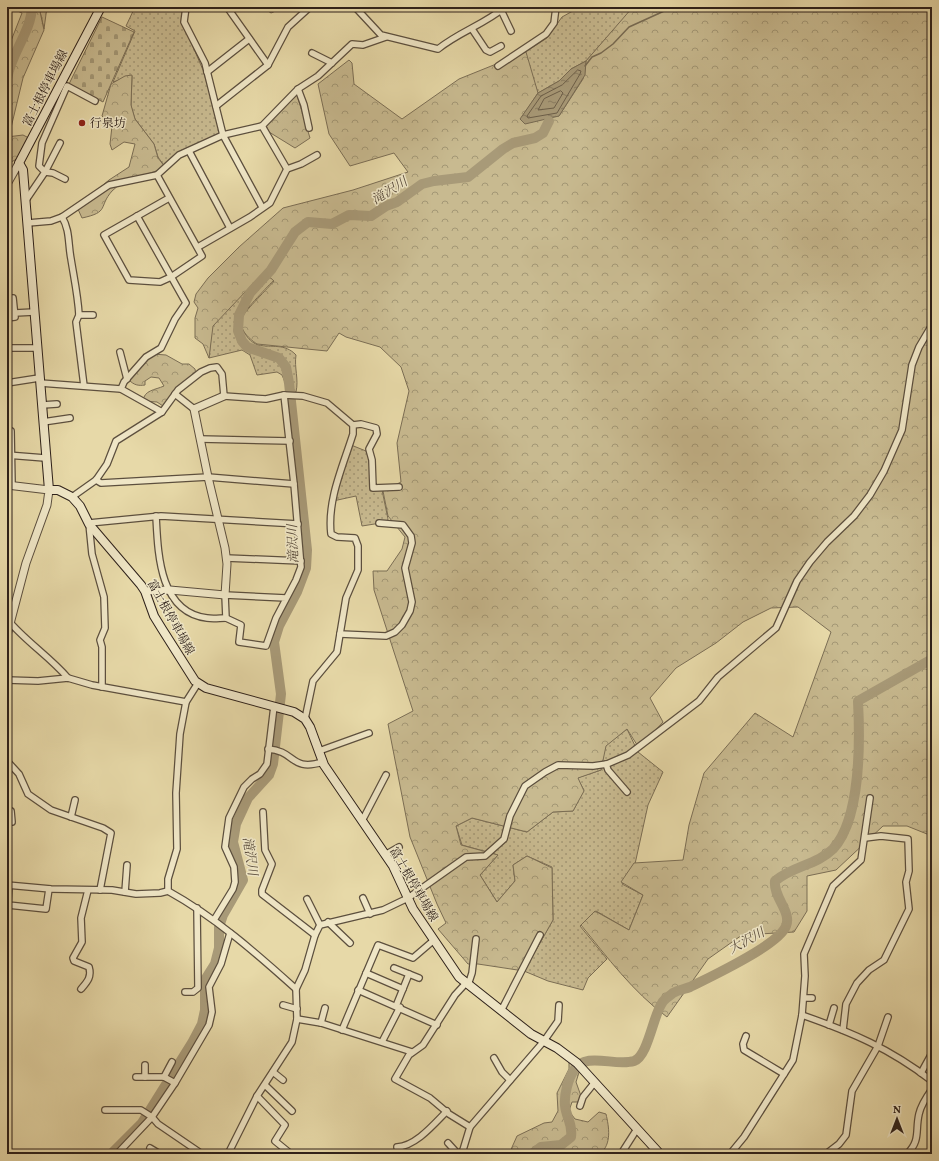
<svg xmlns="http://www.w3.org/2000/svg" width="939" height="1161" font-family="Vollkorn,'Noto Serif JP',serif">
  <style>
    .grass { fill: url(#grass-dots); stroke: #7b6e55 }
    .forest { fill: url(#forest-crowns); stroke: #7b6e55 }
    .cemetery { fill: url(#cemetery-stones); stroke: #7b6e55 }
    .water { fill: url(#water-ripples); stroke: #776a52 }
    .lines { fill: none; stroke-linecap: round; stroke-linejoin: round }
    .shore { stroke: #6b5e49; stroke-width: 1 }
    .stream { stroke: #776a52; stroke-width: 1.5 }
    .river { stroke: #a89a78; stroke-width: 10 }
    .minor-casing { stroke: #5c4f3e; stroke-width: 8 }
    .tertiary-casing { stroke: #5c4f3e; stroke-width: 9 }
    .secondary-casing { stroke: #2e211a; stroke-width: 10 }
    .minor { stroke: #efe6c6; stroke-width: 5.5 }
    .tertiary { stroke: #efe6c6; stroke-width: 7 }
    .secondary { stroke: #efe6c6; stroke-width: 8 }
    .poi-dot { fill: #8f2418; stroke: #efe6c6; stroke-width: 1.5 }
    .labels { text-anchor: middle; stroke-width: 3; stroke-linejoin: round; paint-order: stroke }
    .street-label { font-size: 12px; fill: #2e211a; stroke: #efe6c6 }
    .poi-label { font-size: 12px; fill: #2e211a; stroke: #efe6c6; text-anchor: start }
    .water-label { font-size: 13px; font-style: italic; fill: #594b3b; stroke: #efe6c6 }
  </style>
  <defs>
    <pattern id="grass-dots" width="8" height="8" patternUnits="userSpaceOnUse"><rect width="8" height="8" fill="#c8ba90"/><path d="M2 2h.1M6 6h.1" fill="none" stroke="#a39775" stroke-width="1.8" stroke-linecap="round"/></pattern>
    <pattern id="forest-crowns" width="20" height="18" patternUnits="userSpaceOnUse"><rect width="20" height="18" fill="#c8ba90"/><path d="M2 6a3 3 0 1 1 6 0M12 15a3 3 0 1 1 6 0" fill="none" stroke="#a39775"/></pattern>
    <pattern id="cemetery-stones" width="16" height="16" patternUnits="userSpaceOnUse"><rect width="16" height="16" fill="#c8ba90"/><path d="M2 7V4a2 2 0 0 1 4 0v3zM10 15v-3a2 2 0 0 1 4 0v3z" fill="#a39775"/></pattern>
    <pattern id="water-ripples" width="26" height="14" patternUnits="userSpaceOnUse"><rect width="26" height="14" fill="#a89a78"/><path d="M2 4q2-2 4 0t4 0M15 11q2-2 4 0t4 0" fill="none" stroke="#897d62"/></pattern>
  </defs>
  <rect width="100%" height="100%" fill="#e7d9a8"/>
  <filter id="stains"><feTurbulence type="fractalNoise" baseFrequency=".005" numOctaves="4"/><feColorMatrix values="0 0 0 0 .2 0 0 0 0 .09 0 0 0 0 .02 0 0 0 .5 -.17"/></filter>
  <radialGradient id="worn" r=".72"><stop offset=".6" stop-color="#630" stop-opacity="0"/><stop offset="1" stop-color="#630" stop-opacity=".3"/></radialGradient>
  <g class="grass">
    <polygon points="39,7 47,7 44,29"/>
    <polygon points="135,7 185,7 182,21 203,70 222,135 189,151 165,167 158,157 154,144 135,119 131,106 132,76 113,82 135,31 126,26"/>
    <polygon points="580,7 628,7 632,9 586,61 571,69 559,81 538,93 524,53 547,38 562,17"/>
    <path d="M264,272L274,280C269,285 245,310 243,315C238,326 247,341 258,345C272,348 285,343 296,355C294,368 299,379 296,392H289L282,375L277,372L257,375L250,355L242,350L209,358L212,327L225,310Z"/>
    <polygon points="351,445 366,451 370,457 374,490 382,490 388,519 387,522 362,526 356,496 333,501"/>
    <polygon points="627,729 638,752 663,772 648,805 635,864 622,884 643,895 629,930 596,911 580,926 607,959 588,978 583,990 548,981 524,971 553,920 552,867 527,856 513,865 515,881 497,902 480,875 498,855 462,845 456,826 472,818 527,832 553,812 573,811 584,790 577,778 601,770 605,746"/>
  </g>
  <g class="forest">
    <polygon points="8,7 39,7 44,30 23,78 9,136 7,134 7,51 22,13"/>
    <polygon points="262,7 285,7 271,13"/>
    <path d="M631,7H932V836L907,826H883L836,870L807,876V911L794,932L742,935L708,959L667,1017C633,992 607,957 581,925L595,911L629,930L643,895L621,882L634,863L683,860L689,825L704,773L755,713L793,737L831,632L798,607L771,608L743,622L716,643L676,668L650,698L663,722L639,748L627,729L606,746L601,770L578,778L584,791L573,811L553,812L527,832L472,818L456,826L461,845L498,855L480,875L497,902L515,881L513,865L527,856L552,868L553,920L524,971L478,964H468L438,929L446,923L437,904L410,837L388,724L413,711L374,590L373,571H387L402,549L405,537L388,516L383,491L401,482L397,443L409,391L401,367L380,347L346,337L339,333L327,351L257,344C248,338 237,328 243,316C245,311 269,287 274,281L264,272L213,326L209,358L203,344L195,338V318L198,308L194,302L196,294L208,278L239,247L283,208L353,190L408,172L394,153L350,166L329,134L318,84L349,60L352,63L354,84L402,119L459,79L526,52L538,93L522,117L559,116L583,79L586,61L632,8Z"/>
    <path d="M132,75L131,105L135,119L154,144L158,158L165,167C149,176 125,177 112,191C98,207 110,212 82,218L77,207L109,180L129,167L135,144L124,142L112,150L110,144L112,126L102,116L111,84L125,76Z"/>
    <polygon points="297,95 310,138 295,148 269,132 265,123"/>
    <polygon points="23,135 35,141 15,160 7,164 7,137"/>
    <path d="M153,354L166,355L182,364H189L195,369L196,375L163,406L157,402L143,401C144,390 155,390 164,386L159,378L151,377L145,381V385C138,386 134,385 129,380L146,357Z"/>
    <path d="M572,1060L581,1066L576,1082L581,1096V1102H572L569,1111L575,1119L588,1122L599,1112L606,1114C609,1127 612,1144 600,1154H509L517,1136L544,1123L552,1122L558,1111L557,1093L569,1069V1062Z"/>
  </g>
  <polygon class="cemetery" points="102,17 134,32 103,102 69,84"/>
  <polygon class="water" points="586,61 585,75 559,116 525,124 520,119 538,93 559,81 571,69"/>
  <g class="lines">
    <g class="shore">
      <polygon points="578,70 581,71 580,74 557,113 528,118 527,116 541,96 562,85"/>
      <polygon points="561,91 563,93 554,108 538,110 544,99"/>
    </g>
    <g class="stream">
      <polyline points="585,66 592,57 601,53 613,44 629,27 673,7"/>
      <polyline points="549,121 551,117"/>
      <polyline points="929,1154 932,1141"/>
    </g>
    <g class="river">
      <path d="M7,79C11,53 31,32 32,7"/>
      <polyline points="111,1154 142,1123 192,1043 202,1024 205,1010 205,980 215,964 219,948 219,927 223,915 243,880 233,842 236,824 248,798 269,775 273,764 281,694 274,642 279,626 297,592 306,568 307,550 289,383 286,367 279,358 247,347 242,341 238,331 239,315 250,293 271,270 295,232 308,222 332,224 349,215 371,216 386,206 397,202 422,184 434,181 468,177 503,149 513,143 535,138 543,133 549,121"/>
      <path d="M532,1154L541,1147L561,1145L571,1137C573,1123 566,1118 565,1105C564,1095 568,1079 574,1070C586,1051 615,1067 634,1061C648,1056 653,1016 662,1003C664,999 670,996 673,993C678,990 685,989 690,987C710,977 779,945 786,926C792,912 773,897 775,881C792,866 817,865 833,849C861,819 860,740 858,701L932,659"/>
    </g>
    <g class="minor-casing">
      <g id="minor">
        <polyline points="186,7 184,22 205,63 223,135 262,207"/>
        <polyline points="227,7 268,65"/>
        <path d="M355,7L381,35L438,49C459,32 485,24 505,7"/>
        <polyline points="501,10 511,31"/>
        <polyline points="472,29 486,50 490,52 501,46"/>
        <polyline points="7,32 7,33"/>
        <polyline points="312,53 332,63"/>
        <polyline points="498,66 546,34 554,23 556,7"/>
        <polyline points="207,72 249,39"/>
        <polyline points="298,89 304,105 309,128"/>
        <polyline points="216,106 268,65 288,27 310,7"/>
        <polyline points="262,126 298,89 318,76 352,44 363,45 386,37"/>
        <polyline points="60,143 45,172 53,173 65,179"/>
        <polyline points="189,151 230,228"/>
        <polyline points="157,175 202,256 171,277 160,282 129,280 104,235 169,198"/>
        <polyline points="26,200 45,172 39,166 42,143 67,86 95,101"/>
        <path d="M62,217C70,230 68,244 71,259C74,278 78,296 79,315"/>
        <polyline points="28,223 51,221 62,217 109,185 157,175 179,155 223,135 262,126 287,169"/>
        <polyline points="198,247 250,217 270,203 287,169 301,164 317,155"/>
        <polyline points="15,313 34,312"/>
        <polyline points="7,318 15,317 13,298"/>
        <polyline points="7,348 37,348"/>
        <polyline points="120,352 127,379"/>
        <polyline points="7,383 39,378"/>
        <polyline points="40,383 121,389 162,412"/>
        <polyline points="84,386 76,322 79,315 93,315"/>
        <polyline points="121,389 124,382 146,357 161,348 175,319 186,303 137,216"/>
        <polyline points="175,394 194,409"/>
        <polyline points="284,395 294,484 301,567 296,580 276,618 266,646 239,642 241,625 226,618 225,595 286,598"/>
        <polyline points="42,405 57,404"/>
        <polyline points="43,422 70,418"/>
        <polyline points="353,425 361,424 376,428 377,434 369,449 372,460 373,488 399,487"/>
        <polyline points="11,431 12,485"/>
        <polyline points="200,439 290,441"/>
        <polyline points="7,455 45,458"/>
        <polyline points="96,480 101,483 208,477 294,484"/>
        <path d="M72,497L96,480L107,464L116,441L162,412L178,390L201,372L210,368L217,367L222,374L224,396L266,399L284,395L303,396L327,403L353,425V434C343,466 327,500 331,534L337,537L355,538L358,546V570L346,598L337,652L313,681L305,719"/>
        <path d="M156,516C158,553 159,612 207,618C213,619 220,618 226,618"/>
        <polyline points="89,523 161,516 298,524"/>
        <polyline points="89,524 92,554 104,597 105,628 100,640 102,647 102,687"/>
        <polyline points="226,558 301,561"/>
        <path d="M7,619C25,641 49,656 68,678"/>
        <polyline points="340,634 386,636 395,632 402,625 410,611 412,602 405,568 412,543 411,536 403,525 379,523"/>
        <polyline points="7,680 38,681 68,678 92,685 186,702"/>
        <path d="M198,683L186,702L180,734L176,793L177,849L168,879V891C215,917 256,953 296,989"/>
        <path d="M268,749C296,751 290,772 323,762"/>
        <polyline points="319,751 369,733"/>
        <polyline points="7,761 19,774 28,794 51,810 103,828 111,833 100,890"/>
        <polyline points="606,764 608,770 627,792"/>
        <polyline points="11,811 12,822"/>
        <polyline points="263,812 265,850 272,864 262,890 262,894 315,935"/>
        <polyline points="71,817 75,800"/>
        <polyline points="362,821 386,775"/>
        <polyline points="385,855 399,847"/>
        <polyline points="7,885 51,889 112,890 136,894 160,893 168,891"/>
        <polyline points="9,885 8,905 46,909 49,889"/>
        <polyline points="125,892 127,865"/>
        <polyline points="363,898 370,914"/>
        <polyline points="307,899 320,925"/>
        <polyline points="214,920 233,889 235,882 234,867 225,847 229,818 244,787 252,779 260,774 267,764 274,706"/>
        <polyline points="328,922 350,943"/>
        <polyline points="394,968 419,978"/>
        <polyline points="366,973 403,989"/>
        <polyline points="466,983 455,995 423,1045 409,1055 395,1079 430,1098 449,1114 470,1127"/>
        <polyline points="468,985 472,973 476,939"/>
        <path d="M81,989C87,982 92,977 89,967L74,961L73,958L82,942L81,918L88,890"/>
        <polyline points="358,990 437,1025"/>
        <polyline points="185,992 193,992 198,988 197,908"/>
        <polyline points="804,998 812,998"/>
        <polyline points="283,1005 297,1009"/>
        <polyline points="396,1006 409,974"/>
        <polyline points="501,1011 540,935"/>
        <path d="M802,1015C853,1033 889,1048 932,1081"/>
        <polyline points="297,1019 321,1023 412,1052"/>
        <polyline points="321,1023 325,1008"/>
        <polyline points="829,1025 834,1008"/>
        <polyline points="342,1030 378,945 413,958 434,940"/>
        <polyline points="843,1030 846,1004 857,983 869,970 884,960 909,909 906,882 909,871 908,839 881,836 865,838"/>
        <polyline points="746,1036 743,1044 744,1050 784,1074"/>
        <polyline points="383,1040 400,1007"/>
        <polyline points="494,1058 502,1072 510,1080"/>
        <polyline points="273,1072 283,1080"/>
        <polyline points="921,1073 932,1053"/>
        <polyline points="136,1077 164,1077 175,1083"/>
        <polyline points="145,1077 145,1065"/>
        <polyline points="164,1077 172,1062"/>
        <polyline points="265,1085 292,1111"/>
        <polyline points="257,1096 285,1125 275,1141 291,1154"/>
        <polyline points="580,1106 583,1097 595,1082"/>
        <polyline points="105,1110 141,1110 152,1117 158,1124 202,1154"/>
        <polyline points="448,1143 458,1154"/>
        <path d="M397,1147C416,1146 434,1124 447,1111"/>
        <polyline points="150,1148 160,1154"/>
        <polyline points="117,1154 152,1117 175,1083 209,1025 212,1012 209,987 221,964 230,933"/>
        <polyline points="228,1154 257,1096 292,1042 297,1019 296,989 305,970 315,935 320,925 383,910 408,898 466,857 485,856 504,839 510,816 525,786 545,772 558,765 593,766 607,764 628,755 699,701 718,677 776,628 797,581 810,562 827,542 854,516 870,495 884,471 902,430 912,365 919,347 932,325"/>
        <polyline points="459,1154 463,1150 470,1127 544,1041 558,1021 559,1005"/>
        <polyline points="621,1154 637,1129"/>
        <polyline points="730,1154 744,1137 793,1060 802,1015 805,976 804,954 833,886 861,860 870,798"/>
        <polyline points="826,1154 839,1144 846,1135 852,1091 878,1046 888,1017"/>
        <path d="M907,1154C921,1140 915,1131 919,1114C921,1105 927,1096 932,1089"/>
      </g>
    </g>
    <g class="tertiary-casing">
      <g id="tertiary">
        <polyline points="7,184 19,163"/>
        <polyline points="7,485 49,490 47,505 26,563 7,635"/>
        <polyline points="145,591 170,590 225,595 227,564 225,548 208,477 194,409 224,396"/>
      </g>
    </g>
    <g class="secondary-casing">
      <polyline id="secondary" points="101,7 19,163 23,170 49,490 58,490 72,497 80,506 89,524 141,585 145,591 154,616 162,629 195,681 206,688 294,712 305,719 310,727 324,765 393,866 413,909 459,977 531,1034 557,1048 577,1063 660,1154"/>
    </g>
    <use href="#minor" class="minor"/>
    <use href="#tertiary" class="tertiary"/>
    <use href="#secondary" class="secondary"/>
  </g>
  <circle class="poi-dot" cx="82" cy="123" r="4"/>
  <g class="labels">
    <g class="street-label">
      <text transform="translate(45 88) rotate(-63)" y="4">富士根停車場線</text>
      <text transform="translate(171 617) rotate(61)" y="4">富士根停車場線</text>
      <text transform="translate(414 884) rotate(60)" y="4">富士根停車場線</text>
    </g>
    <g class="poi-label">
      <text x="90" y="127">行泉坊</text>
    </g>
    <g class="water-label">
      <text transform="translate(389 190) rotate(-32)" y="5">滝沢川</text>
      <text transform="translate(292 544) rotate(-92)" y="5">滝沢川</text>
      <text transform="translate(251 856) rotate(82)" y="5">滝沢川</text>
      <text transform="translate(746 940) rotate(-29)" y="5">大沢川</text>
    </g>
  </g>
  <rect width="939" height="1161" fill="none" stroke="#e7d9a8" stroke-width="24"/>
  <rect x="8" y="8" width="923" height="1145" fill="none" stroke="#2e211a" stroke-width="2"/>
  <rect x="12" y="12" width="915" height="1137" fill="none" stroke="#2e211a"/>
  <g transform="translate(897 1119)" stroke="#efe6c6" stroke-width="3" paint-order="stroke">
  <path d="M0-3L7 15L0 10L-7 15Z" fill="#2e211a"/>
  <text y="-6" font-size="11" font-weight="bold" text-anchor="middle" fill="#2e211a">N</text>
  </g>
  <rect width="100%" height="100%" filter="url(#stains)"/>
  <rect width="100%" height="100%" fill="url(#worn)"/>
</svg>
